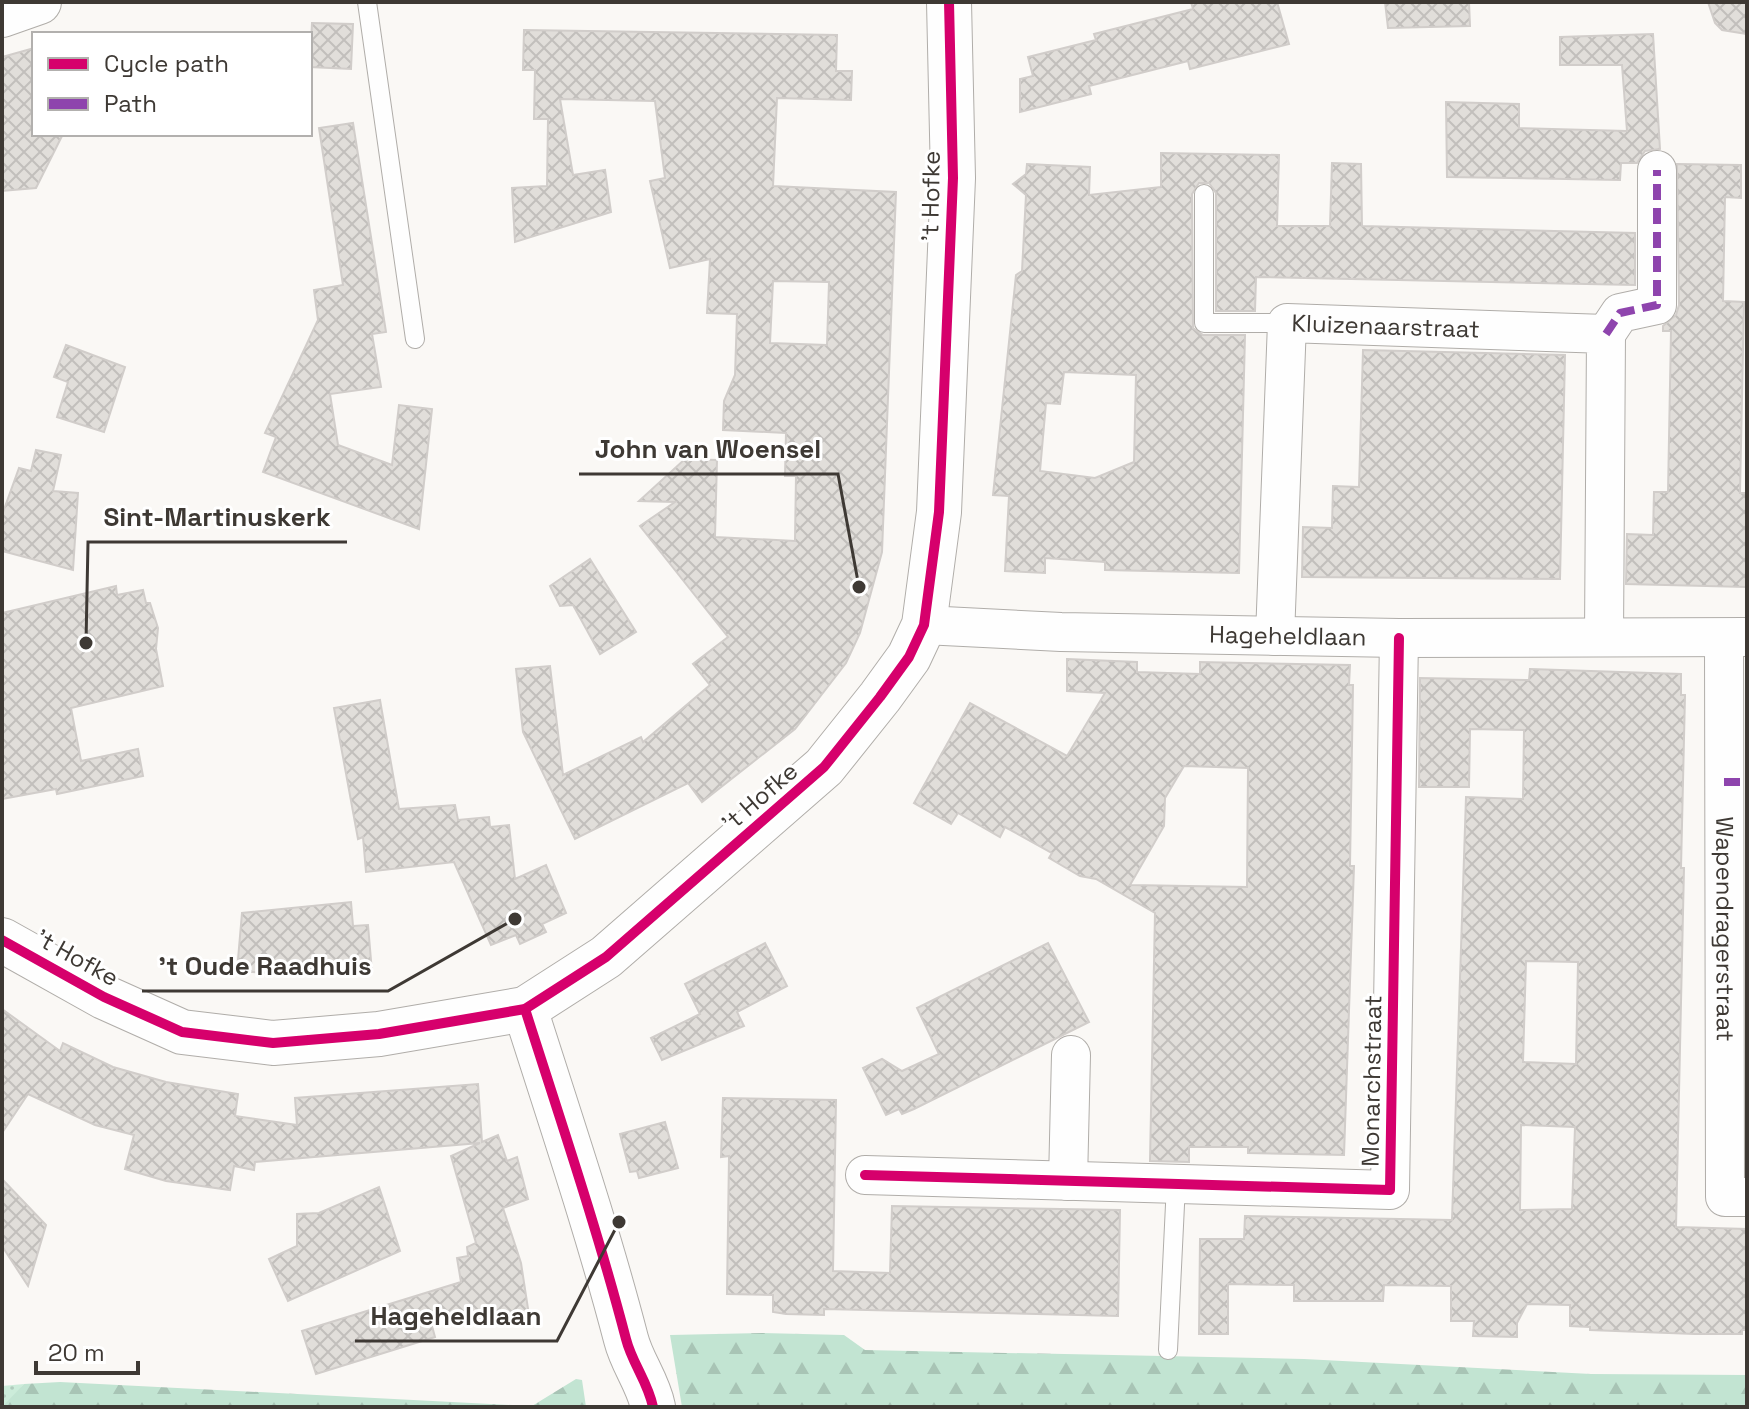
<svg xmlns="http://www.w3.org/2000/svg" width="1749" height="1409" font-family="'Space Grotesk',sans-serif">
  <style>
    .built { fill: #fdf1e5 }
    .grass { fill: url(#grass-dots) }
    .forest { fill: url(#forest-firs) }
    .building { fill: url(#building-cross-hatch); stroke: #d1cdca; stroke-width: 2; fill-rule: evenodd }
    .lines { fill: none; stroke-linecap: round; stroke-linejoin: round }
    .lane-casing { stroke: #b0ada9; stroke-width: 20 }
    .street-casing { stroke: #b0ada9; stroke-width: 40 }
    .secondary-casing { stroke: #b0ada9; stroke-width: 46 }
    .lane { stroke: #fefefe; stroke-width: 18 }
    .street { stroke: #fefefe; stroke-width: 38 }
    .secondary { stroke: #fefefe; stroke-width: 44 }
    .quiet { stroke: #8e44ad; stroke-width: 8; stroke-dasharray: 16 8; stroke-linecap: butt }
    .cycleway-casing { stroke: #fff; stroke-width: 15 }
    .cycleway { stroke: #d6006c; stroke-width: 10 }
    .labels { text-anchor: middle; stroke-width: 6; stroke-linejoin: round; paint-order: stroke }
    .street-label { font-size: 24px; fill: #3e3934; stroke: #fff }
    .leader { fill: none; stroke: #3e3934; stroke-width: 3 }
    .callout-dot { fill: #3e3934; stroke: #fff; stroke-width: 3 }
    .callout-label { font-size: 26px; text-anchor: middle; font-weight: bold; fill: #3e3934; stroke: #fff; stroke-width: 6; stroke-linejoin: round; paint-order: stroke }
  </style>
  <defs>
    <pattern id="grass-dots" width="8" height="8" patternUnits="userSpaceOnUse" patternTransform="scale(2)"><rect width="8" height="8" fill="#ccecda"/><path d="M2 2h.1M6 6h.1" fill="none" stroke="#b0cbbc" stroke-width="1.8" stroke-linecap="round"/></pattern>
    <pattern id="forest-firs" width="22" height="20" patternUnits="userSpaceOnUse" patternTransform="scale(2)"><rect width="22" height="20" fill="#c2e4d2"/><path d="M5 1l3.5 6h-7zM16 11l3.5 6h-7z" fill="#a8c4b5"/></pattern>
    <pattern id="building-cross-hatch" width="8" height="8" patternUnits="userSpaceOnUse" patternTransform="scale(2)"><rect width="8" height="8" fill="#e1deda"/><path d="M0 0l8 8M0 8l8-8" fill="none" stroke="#c2bfbc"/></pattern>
  </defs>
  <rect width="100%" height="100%" fill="#faf8f5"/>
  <polygon class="built" points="1747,1405 1747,1407 1501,1407"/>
  <polygon class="grass" points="24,1384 7,1405 2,1406 2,1386"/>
  <g class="forest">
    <polygon points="762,1333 844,1335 865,1350 1304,1359 1591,1374 1747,1375 1747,1405 682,1407 670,1335"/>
    <polygon points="576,1379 582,1380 586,1407 2,1407 24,1384 60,1382 532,1406"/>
  </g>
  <g class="building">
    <polygon points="1191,2 1277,2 1289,44 1190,69 1188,61 1089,86 1091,94 1020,112 1020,79 1033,76 1028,57 1096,40 1094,34 1193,9"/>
    <polygon points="1385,2 1469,2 1470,26 1388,28"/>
    <polygon points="1708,2 1747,2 1747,34 1722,30 1715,23"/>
    <polygon points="312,23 353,24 351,69 310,67"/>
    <path d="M524,30L837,35L836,71H852L851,100L777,98L773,186L896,192L882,552L860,633L846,663L795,729L702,802L688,783L575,839L523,732L516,669L550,666L563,775L641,737L643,742L710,685L693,664L728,637L640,526L675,502L639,501L685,459L717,460L715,537L795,541L796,476H785L786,433L723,430L724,401L735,375L737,314L707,313L710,259L670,268L650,181L665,178L655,101L560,99L573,175L605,170L611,212L515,242L512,188L547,186L548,119H534L535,70H523ZM773,281L829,282L827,345L770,343Z"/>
    <polygon points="1653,34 1660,149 1645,151 1637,163 1621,163 1620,180 1447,177 1446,102 1519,104 1519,128 1627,131 1622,65 1560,65 1560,37"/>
    <polygon points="34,48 34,134 63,134 36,188 2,191 2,57"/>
    <polygon points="353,123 386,332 372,334 381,387 330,394 338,445 392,465 399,405 432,409 419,529 263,472 276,437 265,433 318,320 314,290 343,285 319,128"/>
    <path d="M1161,153L1279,155L1277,226H1330L1332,163L1361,164L1362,226L1635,233V285L1256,277L1255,311H1216V193L1209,183H1199L1192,194L1193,328L1203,335H1245L1239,573L1105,570V562L1045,558V573L1005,571L1009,496L993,495L1016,275L1022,271L1026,195L1013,184L1026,174L1027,164L1090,167L1089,195L1161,187ZM1064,372L1136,375L1134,462L1095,478L1040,471L1046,403L1060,404Z"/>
    <polygon points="1677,164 1741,165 1741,198 1725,197 1723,301 1744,302 1740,493 1747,493 1746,587 1626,584 1627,534 1653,535 1654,492 1668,492 1671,331 1663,331 1663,326 1676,315 1679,305"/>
    <polygon points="66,345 125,367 104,432 57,417 68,382 54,377"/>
    <polygon points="1363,350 1565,355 1560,579 1302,577 1303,527 1332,528 1333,486 1359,487"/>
    <polygon points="36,450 61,455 53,491 78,493 73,570 2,551 2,515 19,468 31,471"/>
    <polygon points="590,559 636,632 600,654 573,605 560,606 550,586"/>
    <polygon points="116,586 117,595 143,590 146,603 150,603 158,628 156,649 163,686 71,708 81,761 138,749 143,776 57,794 56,789 2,799 2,613"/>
    <path d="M1067,659L1137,662V672L1168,673L1200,674V662L1350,665L1349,685H1353L1350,866H1354L1344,1155L1248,1153V1147H1189V1162L1150,1161L1155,913L1096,879L1080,876L1049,858L1052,853L1005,827L1000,837L958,813L951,824L914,803L970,703L1067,756L1105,693L1067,691ZM1184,766L1248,768L1247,887L1130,885L1164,826L1165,798Z"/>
    <path d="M1530,669L1681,674V695H1685L1681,868H1684L1676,1227L1747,1229V1330H1742V1334H1695L1590,1330V1327L1570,1326V1305L1527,1304L1517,1323V1337L1473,1336L1474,1321H1451V1286L1384,1285L1383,1301H1294V1285L1228,1284V1334H1199L1200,1239H1244L1245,1216L1452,1220L1466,797L1523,799L1524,730L1470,729L1469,787H1419L1420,678L1529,680ZM1526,961L1578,962L1576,1064L1523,1062ZM1521,1125L1575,1127L1572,1209L1520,1210Z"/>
    <polygon points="380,700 399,809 455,805 458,820 489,817 490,827 509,825 515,879 546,865 566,913 542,924 546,932 520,944 516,935 491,945 454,862 366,872 363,837 358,839 334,708"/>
    <polygon points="351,902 353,926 368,925 372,972 311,976 237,971 242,913"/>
    <polygon points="765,943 787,986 737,1012 744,1026 662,1060 651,1038 700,1014 685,984"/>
    <polygon points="1048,943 1089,1022 914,1109 902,1114 899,1109 886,1115 863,1068 882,1059 902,1071 939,1054 917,1008"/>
    <polygon points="2,1009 60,1051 63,1043 113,1067 166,1082 238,1094 235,1116 297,1125 295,1098 478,1084 482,1142 498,1135 507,1161 517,1157 528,1199 503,1208 521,1263 529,1315 432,1326 435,1337 316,1374 302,1331 461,1282 457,1258 468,1256 467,1247 476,1243 451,1156 480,1143 255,1162 254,1170 234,1166 230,1190 166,1181 125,1169 134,1135 95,1125 28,1094 2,1133"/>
    <polygon points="723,1098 836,1100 833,1271 890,1273 892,1206 1120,1210 1118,1316 824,1309 824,1315 786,1314 773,1312 773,1295 727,1294 729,1156 721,1157"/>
    <polygon points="665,1122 678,1168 639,1178 637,1171 630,1172 620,1134"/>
    <polygon points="2,1179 46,1225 28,1286 2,1246"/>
    <polygon points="379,1187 400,1251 288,1301 269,1259 297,1246 297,1214 319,1213"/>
  </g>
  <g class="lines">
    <g class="lane-casing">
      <g id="lane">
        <polyline points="367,2 415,339"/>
        <polyline points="1204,194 1204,323 1287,323"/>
        <polyline points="1168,1350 1176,1184"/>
      </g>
    </g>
    <g class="street-casing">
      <g id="street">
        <polyline points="1606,334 1620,313 1657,305 1657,170"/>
        <path id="s1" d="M924,625L1061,632L1399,638L1747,637"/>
        <path id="s2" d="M1275,636L1287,323L1606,334L1604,637"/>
        <path id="s3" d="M1724,639L1725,1197H1747"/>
        <polyline points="865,1175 1390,1190 1399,638"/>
        <polyline points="1068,1181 1071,1055"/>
      </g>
    </g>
    <g class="secondary-casing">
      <g id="secondary">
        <polyline points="2,15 39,2"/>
        <polyline points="2,940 104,997 182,1032 273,1043 379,1034 525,1009 606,957 824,767 880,697 909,657 924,625 939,512 953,178 949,2"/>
        <path d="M525,1009C560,1119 597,1228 626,1339C632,1363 648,1382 653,1407"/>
      </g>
    </g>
    <use href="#lane" class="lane"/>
    <use href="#street" class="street"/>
    <use href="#secondary" class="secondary"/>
    <g class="quiet">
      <polyline points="1606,334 1620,313 1657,305 1657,170"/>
      <polyline points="1724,782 1747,782"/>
    </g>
    <g class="cycleway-casing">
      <g id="cycleway">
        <polyline points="2,940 104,997 182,1032 273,1043 379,1034 525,1009 606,957 824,767 880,697 909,657 924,625 939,512 953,178 949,2"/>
        <path d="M525,1009C560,1119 597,1228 626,1339C632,1363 648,1382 653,1407"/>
        <polyline points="865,1175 1390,1190 1399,638"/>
      </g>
    </g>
    <use href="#cycleway" class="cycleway"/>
  </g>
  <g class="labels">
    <g class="street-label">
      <text transform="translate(931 196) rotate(-89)" y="8">'t Hofke</text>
      <text dy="8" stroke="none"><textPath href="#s2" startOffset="412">Kluizenaarstraat</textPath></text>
      <text dy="8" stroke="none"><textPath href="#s1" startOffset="364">Hageheldlaan</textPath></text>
      <text transform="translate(760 797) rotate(-41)" y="8">'t Hofke</text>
      <text dy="8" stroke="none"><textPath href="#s3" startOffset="290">Wapendragerstraat</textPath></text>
      <text transform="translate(77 958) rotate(29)" y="8">'t Hofke</text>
      <text transform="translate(1372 1081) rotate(-89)" y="8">Monarchstraat</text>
    </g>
  </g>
  <path class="leader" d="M859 587L838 474H579M86 643L88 542H347M515 919L388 991H142M619 1222L557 1341H355"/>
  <g class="callout-dot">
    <circle cx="859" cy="587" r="8"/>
    <circle cx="86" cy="643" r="8"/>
    <circle cx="515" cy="919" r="8"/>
    <circle cx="619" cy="1222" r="8"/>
  </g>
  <g class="callout-label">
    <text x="708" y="458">John van Woensel</text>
    <text x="217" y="526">Sint-Martinuskerk</text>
    <text x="265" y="975">'t Oude Raadhuis</text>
    <text x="456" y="1325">Hageheldlaan</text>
  </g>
  <rect width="1749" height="1409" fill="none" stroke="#3e3934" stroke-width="8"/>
  <rect x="32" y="32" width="280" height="104" fill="#ffffff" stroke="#b2b0ae" stroke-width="2"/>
  <rect x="48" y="58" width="40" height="12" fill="#d6006c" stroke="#b2b0ae" stroke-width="2"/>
  <text x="104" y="72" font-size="24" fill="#3e3934">Cycle path</text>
  <rect x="48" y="98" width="40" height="12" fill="#8e44ad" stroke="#b2b0ae" stroke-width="2"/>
  <text x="104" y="112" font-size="24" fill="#3e3934">Path</text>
  <path d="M36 1361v12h102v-12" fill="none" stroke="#3e3934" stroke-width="4"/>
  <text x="48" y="1361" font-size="24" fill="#3e3934" stroke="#ffffff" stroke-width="6" paint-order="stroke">20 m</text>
</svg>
